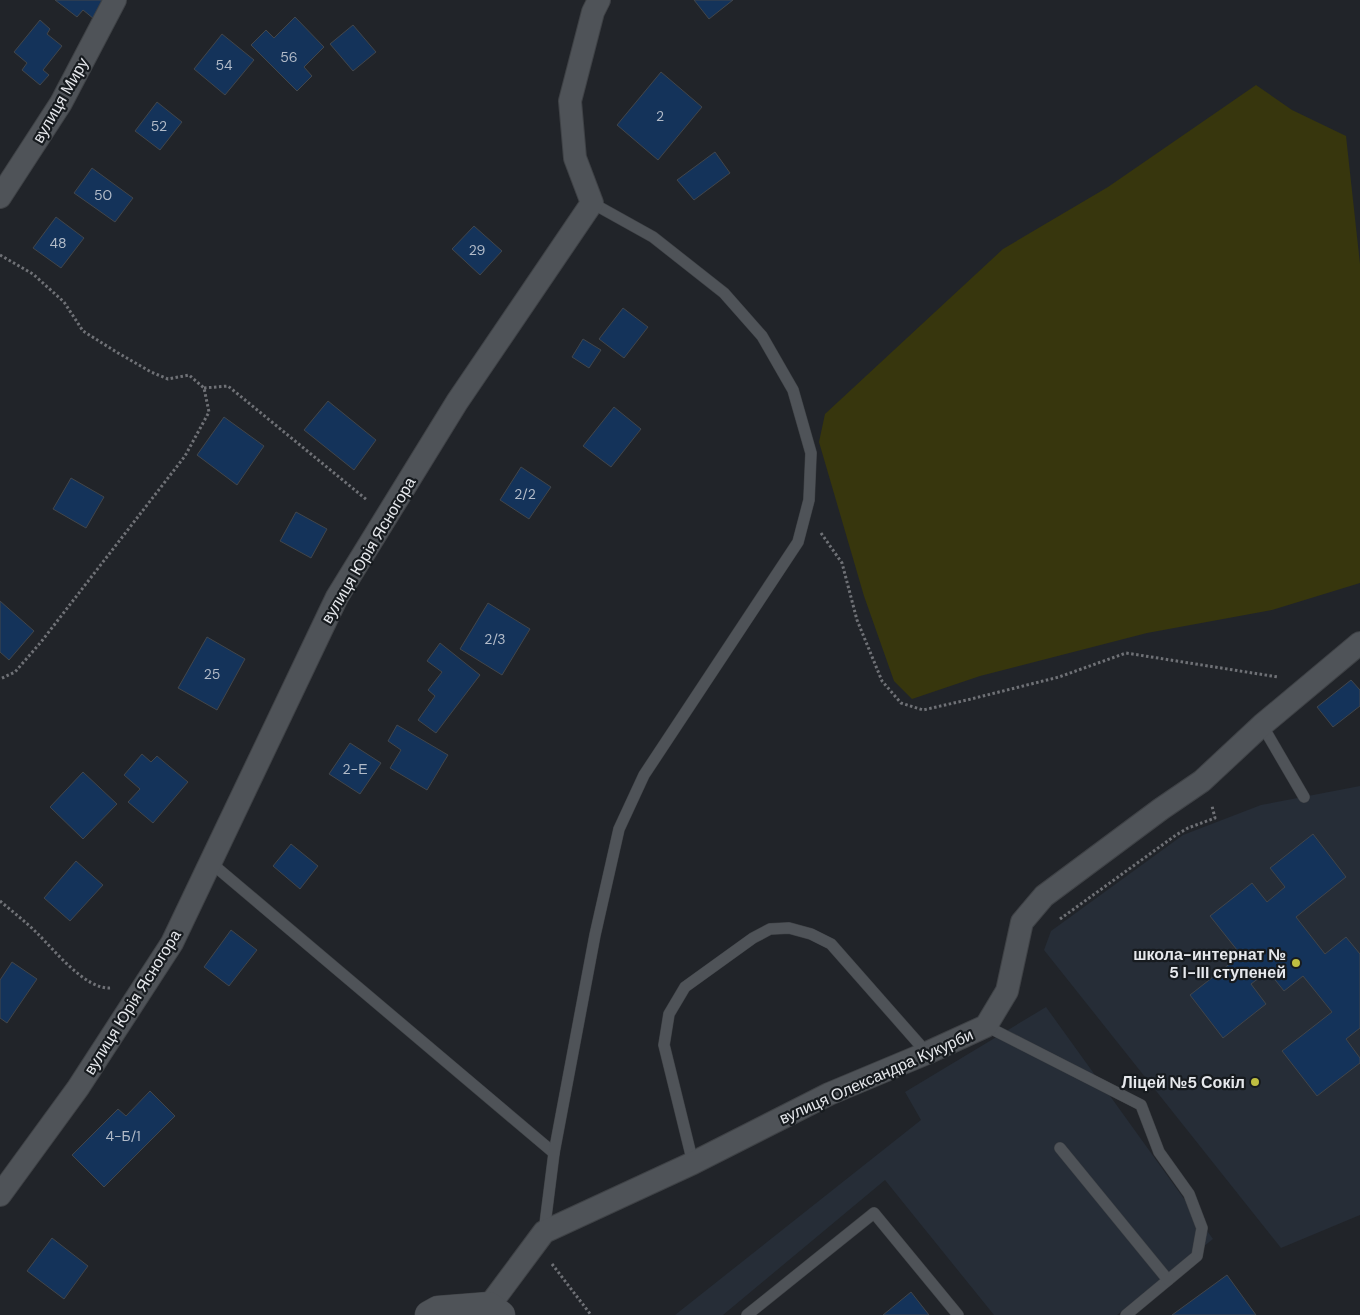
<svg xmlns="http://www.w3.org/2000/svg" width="1360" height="1315" font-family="'DM Sans',sans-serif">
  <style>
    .built { fill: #262d37 }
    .green { fill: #37360d }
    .building { fill: #14335a; stroke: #42464b }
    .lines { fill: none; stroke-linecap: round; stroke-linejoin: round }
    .service-casing { stroke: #3f4246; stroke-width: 12 }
    .minor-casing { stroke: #3f4246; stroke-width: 24 }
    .tertiary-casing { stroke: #3f4246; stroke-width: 29 }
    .path { stroke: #6f7176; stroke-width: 3; stroke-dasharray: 2.5 2.5; stroke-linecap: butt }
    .service { stroke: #4f5358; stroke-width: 11 }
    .minor { stroke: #4f5358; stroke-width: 22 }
    .tertiary { stroke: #4f5358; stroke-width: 28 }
    .poi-dot { fill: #bfbe41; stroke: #171b1f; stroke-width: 2 }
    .labels { text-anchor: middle; stroke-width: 4.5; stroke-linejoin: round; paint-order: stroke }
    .number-label { font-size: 14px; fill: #b2bbc8 }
    .street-label { font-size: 16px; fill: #e6e8ec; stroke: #171b1f }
    .poi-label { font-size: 16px; font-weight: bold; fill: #e6e8ec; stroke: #171b1f; text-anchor: end }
  </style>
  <rect width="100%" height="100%" fill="#212429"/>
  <g class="built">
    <polygon points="1360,786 1360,1215 1281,1248 1044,950 1051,931 1183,835 1261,805"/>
    <polygon points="1046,1007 1213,1239 1117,1315 994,1315 885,1180 723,1315 675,1315 921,1120 905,1092"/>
  </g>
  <polygon class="green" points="1256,85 1292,110 1346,136 1360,264 1360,583 1272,610 1147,633 980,676 912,699 894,681 864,596 819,442 825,414 1003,249 1108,187"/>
  <g class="building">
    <polygon points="55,0 106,0 94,19 83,10 77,17"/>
    <polygon points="694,0 733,0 709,19"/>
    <polygon points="295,17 324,47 304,67 312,76 297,91 251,45 266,30 274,38"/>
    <polygon points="40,20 50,29 47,34 62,46 43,70 49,75 40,85 22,70 27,63 14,52"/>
    <polygon points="353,25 376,52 353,71 330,44"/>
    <polygon points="222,34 254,60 225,95 194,69"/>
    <polygon points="661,72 702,107 658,160 617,125"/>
    <polygon points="157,102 182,122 160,150 135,131"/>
    <polygon points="715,152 730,173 694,200 677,180"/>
    <polygon points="92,168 133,198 115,222 74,193"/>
    <polygon points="56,217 84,238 61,268 33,248"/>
    <polygon points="474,226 502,251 480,275 452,249"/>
    <polygon points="623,308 648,327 624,358 599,339"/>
    <polygon points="583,339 601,350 589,368 572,357"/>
    <polygon points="328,401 376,440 354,470 304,430"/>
    <polygon points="614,407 641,429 611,467 583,446"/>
    <polygon points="224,417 264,446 237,485 197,455"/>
    <polygon points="521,467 551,487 529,519 500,500"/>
    <polygon points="71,478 104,497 86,528 53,509"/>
    <polygon points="296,512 327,529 311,558 280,541"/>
    <polygon points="0,601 34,631 9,660 0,652"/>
    <polygon points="488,603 530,629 502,675 460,649"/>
    <polygon points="207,637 245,659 217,710 178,688"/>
    <polygon points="440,643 480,675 436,733 418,720 435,696 428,690 442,672 427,661"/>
    <polygon points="1351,680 1360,690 1360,706 1333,727 1317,707"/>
    <polygon points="397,725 448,755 427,790 390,768 401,750 388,741"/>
    <polygon points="350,743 381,763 360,794 329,774"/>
    <polygon points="142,754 151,762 157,756 188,782 153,823 128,802 140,789 124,775"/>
    <polygon points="83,772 117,804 83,839 50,807"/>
    <polygon points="1313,834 1346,877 1296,917 1325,954 1346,937 1360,954 1360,1028 1346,1039 1360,1058 1360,1063 1317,1096 1282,1051 1332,1012 1303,976 1284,991 1268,971 1251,984 1266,1004 1223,1038 1190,995 1241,955 1210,916 1252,883 1267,902 1285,887 1270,868"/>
    <polygon points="291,844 318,866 300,889 273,866"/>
    <polygon points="76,861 103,885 70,921 44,898"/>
    <polygon points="231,930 257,950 229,986 204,967"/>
    <polygon points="12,962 37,979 7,1023 0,1018 0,980"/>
    <polygon points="150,1091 175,1116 104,1187 72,1155 118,1109 126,1116"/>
    <polygon points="52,1238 88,1266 64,1299 27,1271"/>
    <polygon points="1227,1275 1256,1315 1172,1315"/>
    <polygon points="911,1292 929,1315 883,1315"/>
  </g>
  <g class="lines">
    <g class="service-casing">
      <g id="service">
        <polyline points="1262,725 1304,797"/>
        <polyline points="210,862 554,1153"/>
        <polyline points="986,1026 1141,1105 1159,1152 1189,1194 1202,1228 1197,1256 1126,1315"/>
        <polyline points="1060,1148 1168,1280"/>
        <polyline points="693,1163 664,1045 669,1014 685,987 753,938 770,929 789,928 811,934 831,944 927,1053"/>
        <polyline points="544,1232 554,1153 595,935 619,829 644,775 798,542 809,500 811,453 793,390 762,336 724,293 653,237 592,203"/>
        <polyline points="747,1315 874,1213 958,1315"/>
      </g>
    </g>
    <g class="minor-casing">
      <g id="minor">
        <polyline points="0,197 61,103 115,0"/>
        <polyline points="0,1195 78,1088 172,943 337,597 457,402 592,203 575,158 570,101 593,12 599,0"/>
        <polyline points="489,1306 544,1232 693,1163 829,1094 927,1053 986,1026 1007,991 1022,922 1044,896 1161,809 1202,781 1262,725 1360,643"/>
      </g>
    </g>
    <g class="tertiary-casing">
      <polyline id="tertiary" points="429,1315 438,1310 489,1306 501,1315"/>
    </g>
    <g class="path">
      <polyline points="0,255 33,274 64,302 83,331 118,353 151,372 168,379 189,375 204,388 209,412 185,456 41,642 15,672 0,679"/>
      <polyline points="204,388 228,386 367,500"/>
      <polyline points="821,533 842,563 857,620 882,681 901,703 923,710 967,700 1059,677 1126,653 1278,677"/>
      <path d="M0,901C13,912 26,922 38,934C55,951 86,990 111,988"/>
      <polyline points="1060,919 1176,835 1188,828 1215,818 1212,806"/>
      <polyline points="552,1264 591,1315"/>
    </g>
    <use href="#service" class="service"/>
    <use href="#minor" class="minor"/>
    <use href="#tertiary" class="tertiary"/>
  </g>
  <g class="poi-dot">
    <circle cx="1296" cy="963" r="5"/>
    <circle cx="1255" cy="1082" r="5"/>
  </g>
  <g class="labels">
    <g class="number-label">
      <text x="289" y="62">56</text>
      <text x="224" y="70">54</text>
      <text x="660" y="121">2</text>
      <text x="159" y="131">52</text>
      <text x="103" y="200">50</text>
      <text x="58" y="248">48</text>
      <text x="477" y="255">29</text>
      <text x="525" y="499">2/2</text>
      <text x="495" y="644">2/3</text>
      <text x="212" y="679">25</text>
      <text x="355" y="774">2-Е</text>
      <text x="123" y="1141">4-Б/1</text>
    </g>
    <g class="street-label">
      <text transform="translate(60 100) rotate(-60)" y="6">вулиця Миру</text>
      <text transform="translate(368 550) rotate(-59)" y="6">вулиця Юрія Ясногора</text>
      <text transform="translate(132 1002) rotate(-58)" y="6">вулиця Юрія Ясногора</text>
      <text transform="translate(876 1076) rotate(-24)" y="6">вулиця Олександра Кукурби</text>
    </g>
    <g class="poi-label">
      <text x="1286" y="960">школа-интернат №<tspan x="1286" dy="18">5 I-III ступеней</tspan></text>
      <text x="1245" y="1088">Ліцей №5 Сокіл</text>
    </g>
  </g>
</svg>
